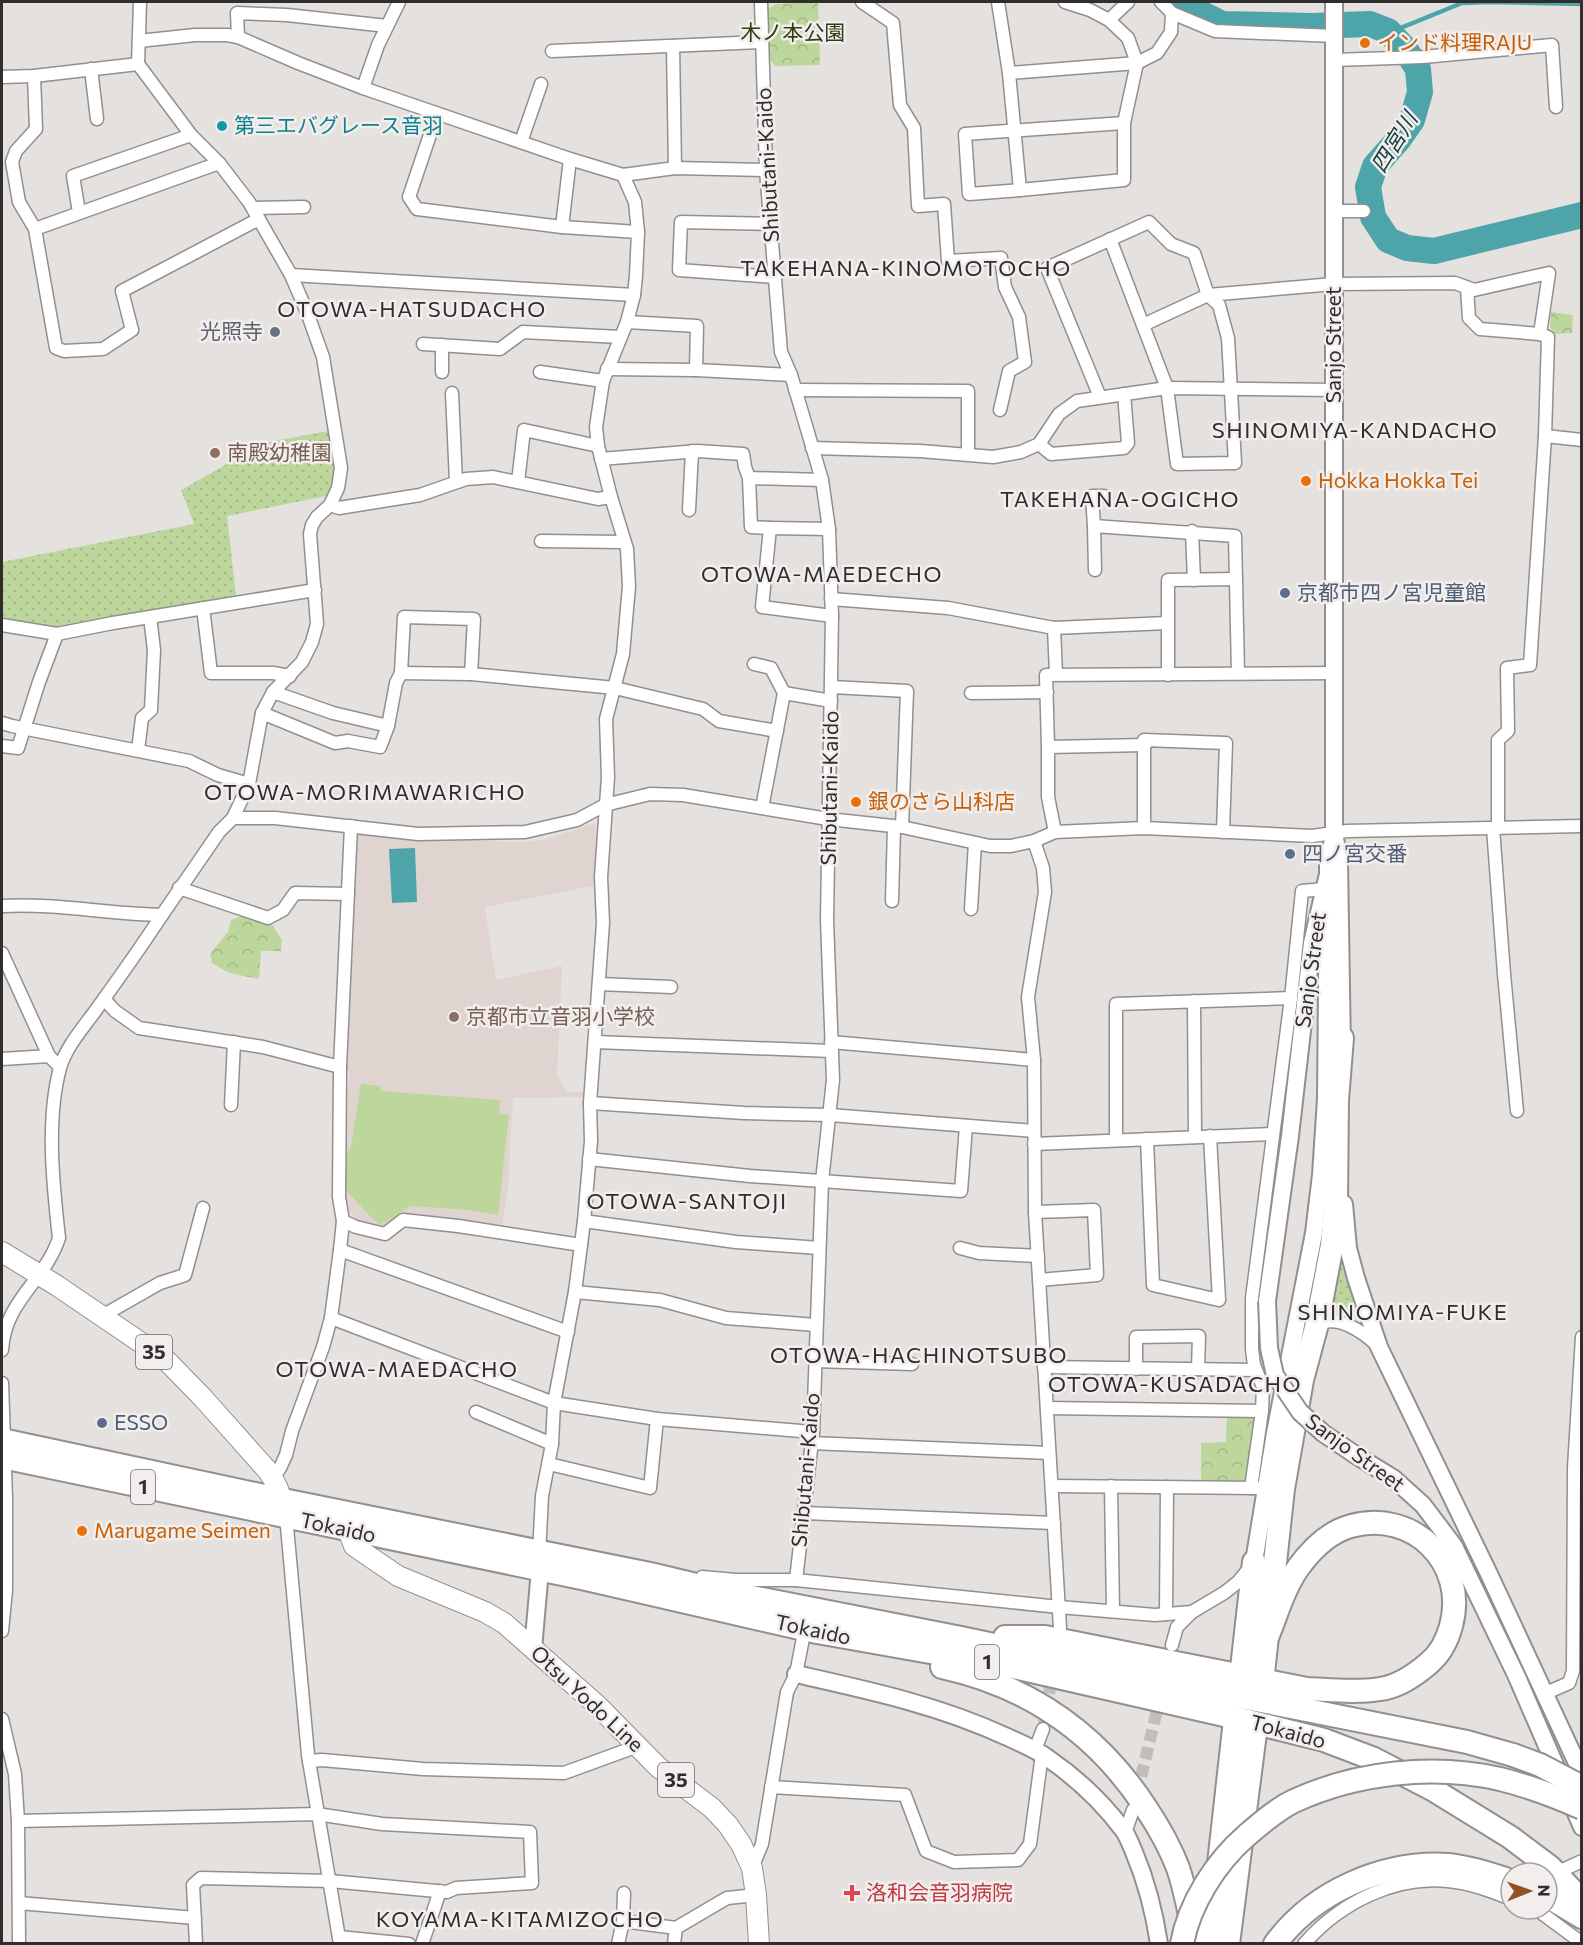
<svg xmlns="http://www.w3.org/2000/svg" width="1583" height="1945" font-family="Commissioner,'Noto Sans JP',sans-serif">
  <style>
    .built { fill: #e0d4d0 }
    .grass { fill: url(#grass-dots) }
    .forest { fill: url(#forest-crowns) }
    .pitch { fill: #bcd69b }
    .water { fill: #4da5aa }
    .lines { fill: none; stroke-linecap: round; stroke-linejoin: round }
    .stream { stroke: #4da5aa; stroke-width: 4.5 }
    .river { stroke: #4da5aa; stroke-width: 26 }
    .street-tunnel { stroke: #c0bdbb; stroke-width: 12; stroke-dasharray: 12 6; stroke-linecap: butt }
    .street-casing { stroke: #928f8e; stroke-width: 15 }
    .secondary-casing { stroke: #928f8e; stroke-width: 20 }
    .primary-casing { stroke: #928f8e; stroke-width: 22 }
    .highway-casing { stroke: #928f8e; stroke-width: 26 }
    .street { stroke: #fff; stroke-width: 12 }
    .secondary { stroke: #fff; stroke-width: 16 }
    .primary { stroke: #fff; stroke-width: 20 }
    .highway { stroke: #fff; stroke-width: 22 }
    .secondary-bridge-casing { stroke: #928f8e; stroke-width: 20; stroke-linecap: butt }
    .highway-bridge-casing { stroke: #928f8e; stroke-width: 26; stroke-linecap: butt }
    .secondary-bridge { stroke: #fff; stroke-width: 16 }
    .highway-bridge { stroke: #fff; stroke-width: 22 }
    .food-dot { fill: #e8710a; stroke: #f2eeed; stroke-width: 2 }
    .culture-dot { fill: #0f9aa8; stroke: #f2eeed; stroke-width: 2 }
    .worship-dot { fill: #6b7280; stroke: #f2eeed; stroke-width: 2 }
    .education-dot { fill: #8d6e63; stroke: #f2eeed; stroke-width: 2 }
    .service-dot { fill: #5c6f8a; stroke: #f2eeed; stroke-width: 2 }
    .health-dot { fill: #e0444e; stroke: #f2eeed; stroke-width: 2 }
    .labels { text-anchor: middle; stroke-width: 5; stroke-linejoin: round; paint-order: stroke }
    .shield { fill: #f2eeed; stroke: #6a6867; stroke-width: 1.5 }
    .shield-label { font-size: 20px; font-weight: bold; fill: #2f2e2d }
    .park-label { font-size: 21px; fill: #2e3e14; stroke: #f2eeed }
    .food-label { font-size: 21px; fill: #c56008; stroke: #f2eeed; text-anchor: start }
    .culture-label { font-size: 21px; fill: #0d838f; stroke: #f2eeed; text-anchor: start }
    .street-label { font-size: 21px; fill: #2f2e2d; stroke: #f2eeed }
    .worship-label { font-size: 21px; fill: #5b616d; stroke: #f2eeed; text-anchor: end }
    .education-label { font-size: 21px; fill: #785e54; stroke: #f2eeed; text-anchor: start }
    .service-label { font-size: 21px; fill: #4e5e75; stroke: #f2eeed; text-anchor: start }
    .health-label { font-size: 21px; fill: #be3a42; stroke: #f2eeed; text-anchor: start }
    .water-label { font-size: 22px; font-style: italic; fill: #184143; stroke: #f2eeed }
    .neighbourhood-label { font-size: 22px; letter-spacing: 1.5px; fill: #2f2e2d; stroke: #f2eeed }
  </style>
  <defs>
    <pattern id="grass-dots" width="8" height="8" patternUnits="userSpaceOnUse" patternTransform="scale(1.5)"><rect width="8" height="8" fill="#bcd69b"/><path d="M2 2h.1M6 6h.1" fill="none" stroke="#a2b886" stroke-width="1.8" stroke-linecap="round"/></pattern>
    <pattern id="forest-crowns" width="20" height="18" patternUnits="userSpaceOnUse" patternTransform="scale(1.5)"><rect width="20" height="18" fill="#bcd69b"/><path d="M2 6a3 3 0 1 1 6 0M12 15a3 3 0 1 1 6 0" fill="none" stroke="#a2b886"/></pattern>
  </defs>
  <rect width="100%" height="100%" fill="#e4e1df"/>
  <polygon class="built" points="596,823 597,885 485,907 496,980 562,966 557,1076 568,1092 588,1092 588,1097 513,1098 508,1190 502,1225 405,1214 385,1229 356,1221 346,1205 342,1194 341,1132 350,1073 347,1068 346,1053 354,930 354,831 425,839 517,842 543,840"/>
  <g class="grass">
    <polygon points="328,431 334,471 334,485 326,496 227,516 236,596 200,602 200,606 57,631 2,617 2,562 194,524 181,490 264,443"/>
    <polygon points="1341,1264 1362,1320 1330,1310 1337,1266"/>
  </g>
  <g class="forest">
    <polygon points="818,2 820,65 775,66 768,56 768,9 776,4"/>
    <polygon points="1551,312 1573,315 1572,333 1555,334 1550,327"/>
    <polygon points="241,916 273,926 282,940 281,951 261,951 259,979 229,973 212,963 210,954 228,932 231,920"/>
    <polygon points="1227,1417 1254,1417 1257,1419 1248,1478 1240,1484 1201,1482 1201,1443 1226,1442"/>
  </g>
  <path class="pitch" d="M361,1084L380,1086L381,1091L500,1100L499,1114L509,1115L498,1215L468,1210L411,1206L380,1225C365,1213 358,1201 344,1189V1156L351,1147Z"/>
  <polygon class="water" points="415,848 417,902 392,903 389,849"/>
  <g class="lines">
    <polyline class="stream" points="1388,31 1403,27 1462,3 1490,2 1582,4"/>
    <polyline class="river" points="1178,2 1222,24 1312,26 1370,24 1388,31 1405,49 1418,69 1420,92 1412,120 1398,140 1375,166 1368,187 1373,217 1388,240 1407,248 1434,251 1582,215"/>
    <g class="street-tunnel">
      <polyline points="1043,1729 1053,1671"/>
      <polyline points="1137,1794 1160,1698"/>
    </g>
    <g class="street-casing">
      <g id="street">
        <polyline points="761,2 766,170 781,352 791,375 822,480 829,529 832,616 827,920 833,1080 822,1181 813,1432 796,1580"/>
        <polyline points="862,2 893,23 900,105 914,128 918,206 944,204 948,261 1001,258 1005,287 1019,317 1025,362 1009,371 1000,410"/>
        <polyline points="998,2 1009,73 1020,190 1124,180 1124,123 1137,63 1128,38 1109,20 1128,2"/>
        <polyline points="1065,2 1090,10 1109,20"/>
        <polyline points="1161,2 1172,13 1215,31 1334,36"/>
        <polyline points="238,37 237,13 287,15 387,26"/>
        <polyline points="139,41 195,35 227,35 238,37 298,63 363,88 570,159 623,175 675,168 766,170"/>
        <polyline points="673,46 675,168"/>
        <polyline points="552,51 761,42"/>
        <polyline points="1334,60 1423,57 1552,45 1556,107"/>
        <polyline points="138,64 191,135 219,163 249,202 291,275 307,312 323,357 341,468 338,488 330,505 317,517 312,525 310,534 317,624 312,642 302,662 273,692 262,713 249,784 233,818"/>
        <polyline points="91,69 97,119"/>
        <polyline points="1009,73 1137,63 1157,53 1171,32 1172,13"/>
        <polyline points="34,76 36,129 16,151 12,162 19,202 35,229 56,348 64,351 103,349 132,330 122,291 259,219"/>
        <polyline points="2,77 34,76 138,64 140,2"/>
        <polyline points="363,88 378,45 399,2"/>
        <polyline points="437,114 409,197 417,209 562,227 638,232"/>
        <polyline points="521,142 541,84"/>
        <polyline points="1020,190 969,194 965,134 1124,123"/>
        <polyline points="253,208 304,207"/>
        <polyline points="1334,211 1364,211"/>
        <polyline points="79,212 73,176 191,135"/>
        <polyline points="770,224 681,222 679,270 775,277"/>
        <polyline points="562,227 570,159"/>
        <polyline points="35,229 219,163"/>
        <polyline points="291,275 634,295"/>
        <polyline points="627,322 697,326 696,370"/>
        <polyline points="1143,325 1208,295 1334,284 1455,283 1474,290 1549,273 1540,334 1480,329 1469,318 1467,288"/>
        <polyline points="1540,334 1548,337 1545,436"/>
        <polyline points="423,344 500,349 523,332 620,337"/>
        <polyline points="442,345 442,372"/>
        <polyline points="607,369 696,370 791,375"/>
        <polyline points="540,372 603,381"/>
        <polyline points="795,390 968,391 968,454"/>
        <polyline points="452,393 456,482"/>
        <polyline points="1100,397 1047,268 1149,222 1171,244 1194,253 1208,295 1219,305 1228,338 1235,463 1177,464 1167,388 1110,239"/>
        <polyline points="1039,444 1051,454 1124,448 1128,443 1124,394"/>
        <polyline points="812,448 920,451 993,457 1021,452 1039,444 1059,414 1077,401 1167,388 1334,390"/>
        <polyline points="601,459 698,451 743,454 745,467 749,478 751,527 770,528"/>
        <polyline points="749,478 822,480"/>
        <polyline points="518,482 524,430 598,446"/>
        <polyline points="330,505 339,508 420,495 466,479 493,477 598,499 611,497"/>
        <polyline points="689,510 692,451"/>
        <polyline points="1094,526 1092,496 1104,496"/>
        <polyline points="829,529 770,528 762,607 832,616"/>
        <polyline points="1192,531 1194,580"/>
        <polyline points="541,541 624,542"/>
        <polyline points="1095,570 1094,526 1235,536 1238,673"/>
        <polyline points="831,599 948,608 1054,628 1167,623"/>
        <polyline points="203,608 211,673 273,673 290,676"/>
        <polyline points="2,625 57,634 113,623 315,590"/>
        <polyline points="1054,628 1056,674"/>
        <polyline points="754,664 771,668 784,693"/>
        <polyline points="401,673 471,674 615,688 703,709 719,721 777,731"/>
        <polyline points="1168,675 1168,580 1236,579"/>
        <polyline points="832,687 907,691 902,827"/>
        <polyline points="273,692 333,713 388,726"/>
        <polyline points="971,693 1047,692"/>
        <polyline points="262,713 335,743 348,741 380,747 388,726 396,683 401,673 404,617 474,619 471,674"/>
        <polyline points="2,723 12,726 189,761 218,775 249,784"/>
        <polyline points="2,746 18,748 39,682 57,634"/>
        <polyline points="1048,747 1046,675 1334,673"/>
        <polyline points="138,750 142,718 151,710 154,650 150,617"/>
        <polyline points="762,808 784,693 831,701"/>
        <polyline points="1144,828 1144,740 1226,743 1223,832"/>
        <polyline points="1493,828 1504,974 1517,1111"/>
        <polyline points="1498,828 1498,740 1508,731 1507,668 1530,665 1545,436 1582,440"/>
        <polyline points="1055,832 1048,797 1048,747 1145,745"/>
        <polyline points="1034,841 1043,868 1045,892 1028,997 1034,1060 1035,1212 1060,1628"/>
        <polyline points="179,888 268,918 283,910 295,893 348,894"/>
        <polyline points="892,901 894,827"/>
        <path d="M2,906C55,903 108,914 162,915L219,832L233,818H275L418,834L525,832L577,820L605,805L650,794L683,795L828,819L902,827L990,846H1011L1034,841L1055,832L1144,828L1312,836L1347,831L1582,826"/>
        <polyline points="971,909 975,843"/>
        <polyline points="2,953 49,1056 60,1067"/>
        <polyline points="599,984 671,987"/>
        <polyline points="104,999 115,1011 139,1028 263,1047 340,1067"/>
        <polyline points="1194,1001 1195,1137"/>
        <polyline points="595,1042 831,1051"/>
        <polyline points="831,1042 1034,1060"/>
        <polyline points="2,1059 49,1056"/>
        <polyline points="590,1103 744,1113 830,1115 1034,1131"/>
        <polyline points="231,1105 234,1042"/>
        <polyline points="1147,1139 1153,1285 1219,1300 1210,1136"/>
        <polyline points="1116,1140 1116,1004 1291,998"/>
        <polyline points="1034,1144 1273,1134"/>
        <polyline points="589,1159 750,1176 961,1191 966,1126"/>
        <polyline points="1035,1212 1094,1210 1097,1275 1039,1280"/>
        <polyline points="343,1221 356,1227 385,1234 403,1220 458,1226 581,1245"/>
        <polyline points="584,1221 736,1242 819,1248"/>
        <polyline points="960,1248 979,1253 1038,1256"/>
        <polyline points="340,1250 568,1332"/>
        <polyline points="575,1292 660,1300 726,1318 816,1325"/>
        <polyline points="102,1316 160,1283 185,1275 203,1208"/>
        <polyline points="331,1318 554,1403 657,1419 813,1432"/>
        <path d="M1314,1327C1335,1311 1363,1332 1378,1346"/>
        <path d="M2,1350C5,1300 45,1281 59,1238C53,1185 46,1120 60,1068C66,1047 83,1028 96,1010C119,978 141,947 162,915"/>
        <polyline points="815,1361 912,1364"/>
        <polyline points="1044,1367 1256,1370"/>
        <polyline points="1136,1369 1136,1337 1199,1336 1198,1369"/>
        <polyline points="2,1383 6,1498 6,1590 2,1631"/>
        <polyline points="1047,1408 1262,1411"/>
        <polyline points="476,1412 552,1444"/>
        <polyline points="811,1443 1049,1453"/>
        <polyline points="549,1464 650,1488 657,1419"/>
        <polyline points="273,1477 280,1468 286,1455 292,1431 323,1347 331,1318 340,1250 343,1221 339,1197 340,1067 351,826"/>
        <polyline points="1052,1486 1259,1488"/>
        <polyline points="1111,1486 1113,1611"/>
        <polyline points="1251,1488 1262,1411 1263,1387 1254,1365 1252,1349 1252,1298 1291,998 1302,891 1324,889"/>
        <polyline points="804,1513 1054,1523"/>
        <polyline points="286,1516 308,1755 340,1944"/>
        <polyline points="539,1554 542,1496 552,1444 554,1403 575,1292 584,1221 591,1141 590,1103 603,923 601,877 608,777 606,719 623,654 629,586 627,549 611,497 598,446 596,427 603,381 627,322 634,295 636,276 638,232 635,202 623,175"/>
        <polyline points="702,1577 736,1580 796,1580 1059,1607 1155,1615 1192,1612 1224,1593 1238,1582 1251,1566"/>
        <polyline points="1166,1614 1167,1487"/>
        <polyline points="1172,1645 1177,1627 1192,1612"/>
        <polyline points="1545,1695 1546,1693 1569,1683 1573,1671 1574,1468 1582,1337"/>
        <polyline points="2,1719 15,1774 18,1821 19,1944"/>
        <polyline points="1035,1750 1043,1729"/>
        <polyline points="309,1761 322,1760 423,1769 564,1773 638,1746"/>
        <polyline points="771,1787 905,1795 926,1851 954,1862 1018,1860 1030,1844 1042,1754"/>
        <polyline points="18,1821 317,1814 382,1824 530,1832 532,1883 456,1888 447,1892 330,1881 201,1878 193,1885 196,1944"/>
        <polyline points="1125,1833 1133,1810"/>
        <polyline points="752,1868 762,1844 787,1692 796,1674 805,1628"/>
        <polyline points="1556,1873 1582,1861"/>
        <polyline points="19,1903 195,1918"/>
        <polyline points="1536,1909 1582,1943"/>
        <polyline points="623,1921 676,1928"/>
        <polyline points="339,1937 409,1944"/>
        <polyline points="422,1944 440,1891"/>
        <polyline points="618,1944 623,1921 624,1893"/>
        <polyline points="674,1944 676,1928 727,1898 756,1895"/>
        <path d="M1304,1944C1339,1904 1394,1875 1448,1881C1470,1883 1491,1891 1511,1899"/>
      </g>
    </g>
    <g class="secondary-casing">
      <g id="secondary">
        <polyline points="1334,2 1334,833 1339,861 1342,1049"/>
        <polyline points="1344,1204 1348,1248 1356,1278 1379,1347 1489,1574 1582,1774"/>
        <polyline points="1267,1301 1290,1136 1312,943 1328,874 1328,861 1333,840"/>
        <polyline points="1357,1456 1393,1478 1423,1505 1454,1546 1517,1677 1582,1827"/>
        <polyline points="1254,1562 1275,1433 1314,1233 1321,1175 1326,1099 1328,874"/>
        <polyline points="533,1649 540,1570"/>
        <path d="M796,1674C867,1690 938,1705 1005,1736C1020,1743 1036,1749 1049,1759C1078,1779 1103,1803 1124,1831C1128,1837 1131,1845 1134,1852C1147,1883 1154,1910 1159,1944"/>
      </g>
    </g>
    <g class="primary-casing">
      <g id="primary">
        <path d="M2,1252L56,1285L165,1359L203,1398L268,1471C277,1483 282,1498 285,1513"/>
        <polyline points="351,1517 348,1530 354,1546 398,1576 485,1612 504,1623 598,1706 658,1767 712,1808 728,1825 741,1844 752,1868 756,1895 759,1944"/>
      </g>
    </g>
    <g class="highway-casing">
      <g id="highway">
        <polyline points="2,1440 283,1500 650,1574 721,1591 961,1638 1216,1692 1467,1742 1513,1755"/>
        <polyline points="2,1457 586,1579 817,1632 1009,1666 1220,1714 1324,1740 1374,1759 1432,1789 1510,1837 1550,1867 1582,1901"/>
        <path d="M1005,1637H1045L1307,1689C1331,1690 1356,1693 1380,1689C1397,1687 1415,1675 1428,1664C1439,1655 1447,1641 1451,1626C1468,1564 1414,1509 1351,1526C1329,1532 1311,1550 1298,1568C1284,1588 1277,1613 1268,1635"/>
        <path d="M942,1667C1029,1686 1097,1733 1146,1808C1158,1826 1170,1847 1178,1868C1186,1892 1191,1919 1195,1944"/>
        <polyline points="1242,1668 1254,1562"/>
        <polyline points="1263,1673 1283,1489 1302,1380 1317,1324 1332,1245 1336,1205 1337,1100 1342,1038"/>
        <polyline points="1547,1896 1582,1917"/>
        <polyline points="1210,1944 1234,1729"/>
        <polyline points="1228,1944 1255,1733"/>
        <path d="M1275,1944C1314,1891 1384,1861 1448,1865C1470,1867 1491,1874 1511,1881"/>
      </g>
    </g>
    <use href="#street" class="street"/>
    <use href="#secondary" class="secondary"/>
    <use href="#primary" class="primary"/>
    <use href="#highway" class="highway"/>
    <g class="secondary-bridge-casing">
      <polyline id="secondary-bridge" points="1267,1301 1269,1348 1275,1375 1300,1412 1323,1433 1357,1456"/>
    </g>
    <g class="highway-bridge-casing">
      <g id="highway-bridge">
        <polyline points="1513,1755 1540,1765 1582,1787"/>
        <path d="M1182,1944C1189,1904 1216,1862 1246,1836C1260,1824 1277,1809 1294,1801C1357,1772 1433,1764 1500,1779C1528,1786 1555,1796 1582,1808"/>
      </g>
    </g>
    <use href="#secondary-bridge" class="secondary-bridge"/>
    <use href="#highway-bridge" class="highway-bridge"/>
  </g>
  <g class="food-dot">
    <circle cx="1365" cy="43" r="6"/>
    <circle cx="1306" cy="481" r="6"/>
    <circle cx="856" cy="802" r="6"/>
    <circle cx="82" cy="1531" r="6"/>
  </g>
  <circle class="culture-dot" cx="222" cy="126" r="6"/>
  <circle class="worship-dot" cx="275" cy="332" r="6"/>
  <g class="education-dot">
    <circle cx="215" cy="453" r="6"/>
    <circle cx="454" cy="1017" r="6"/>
  </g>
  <g class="service-dot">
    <circle cx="1285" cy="593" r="6"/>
    <circle cx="1290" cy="854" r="6"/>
    <circle cx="102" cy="1423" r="6"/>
  </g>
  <path class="health-dot" d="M849 1884h6v6h6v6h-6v6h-6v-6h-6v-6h6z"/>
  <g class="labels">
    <g class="shield">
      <rect x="136" y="1335" width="36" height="34" rx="4.5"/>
      <rect x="131" y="1470" width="24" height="34" rx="4.5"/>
      <rect x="975" y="1645" width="24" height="34" rx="4.5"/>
      <rect x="658" y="1763" width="36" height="34" rx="4.5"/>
    </g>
    <g class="shield-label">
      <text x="154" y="1359">35</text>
      <text x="143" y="1494">1</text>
      <text x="987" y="1669">1</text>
      <text x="676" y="1787">35</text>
    </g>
    <g class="park-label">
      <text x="793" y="40">木ノ本公園</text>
    </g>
    <g class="food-label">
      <text x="1377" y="50">インド料理RAJU</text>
      <text x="1318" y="488">Hokka Hokka Tei</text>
      <text x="868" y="809">銀のさら山科店</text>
      <text x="94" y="1538">Marugame Seimen</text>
    </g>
    <g class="culture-label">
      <text x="234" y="133">第三エバグレース音羽</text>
    </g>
    <g class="street-label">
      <text transform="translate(768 165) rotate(-93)" y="7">Shibutani-Kaido</text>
      <text transform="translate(1334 345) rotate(-90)" y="7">Sanjo Street</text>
      <text transform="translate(830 788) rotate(-89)" y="7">Shibutani-Kaido</text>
      <text transform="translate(1311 970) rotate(-82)" y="7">Sanjo Street</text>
      <text transform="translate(1355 1453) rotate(36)" y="7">Sanjo Street</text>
      <text transform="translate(806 1470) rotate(-85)" y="7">Shibutani-Kaido</text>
      <text transform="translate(338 1528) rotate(12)" y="7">Tokaido</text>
      <text transform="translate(813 1630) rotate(12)" y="7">Tokaido</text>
      <text transform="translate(587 1699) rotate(43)" y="7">Otsu Yodo Line</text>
      <text transform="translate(1288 1732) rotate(15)" y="7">Tokaido</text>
    </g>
    <g class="worship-label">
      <text x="263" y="339">光照寺</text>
    </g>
    <g class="education-label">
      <text x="227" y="460">南殿幼稚園</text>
      <text x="466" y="1024">京都市立音羽小学校</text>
    </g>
    <g class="service-label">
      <text x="1297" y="600">京都市四ノ宮児童館</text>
      <text x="1302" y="861">四ノ宮交番</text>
      <text x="114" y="1430">ESSO</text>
    </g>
    <g class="health-label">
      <text x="866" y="1900">洛和会音羽病院</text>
    </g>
    <g class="water-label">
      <text transform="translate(1394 142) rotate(-58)" y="8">四宮川</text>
    </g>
    <g class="neighbourhood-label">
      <text x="906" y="276">TAKEHANA-KINOMOTOCHO</text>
      <text x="412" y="317">OTOWA-HATSUDACHO</text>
      <text x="1355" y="438">SHINOMIYA-KANDACHO</text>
      <text x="1120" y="507">TAKEHANA-OGICHO</text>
      <text x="822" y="582">OTOWA-MAEDECHO</text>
      <text x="365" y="800">OTOWA-MORIMAWARICHO</text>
      <text x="687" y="1209">OTOWA-SANTOJI</text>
      <text x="1403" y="1320">SHINOMIYA-FUKE</text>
      <text x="919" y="1363">OTOWA-HACHINOTSUBO</text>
      <text x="397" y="1377">OTOWA-MAEDACHO</text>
      <text x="1175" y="1392">OTOWA-KUSADACHO</text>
      <text x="520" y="1927">KOYAMA-KITAMIZOCHO</text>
    </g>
  </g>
  <rect width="1583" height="1945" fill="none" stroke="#2f2e2d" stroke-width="6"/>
  <g transform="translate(1529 1891) rotate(89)"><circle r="28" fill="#f2eeed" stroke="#a4a1a0" stroke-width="1.5"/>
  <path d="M0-4.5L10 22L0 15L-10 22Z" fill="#935021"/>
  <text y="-9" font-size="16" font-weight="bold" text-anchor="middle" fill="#2f2e2d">N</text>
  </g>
</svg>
